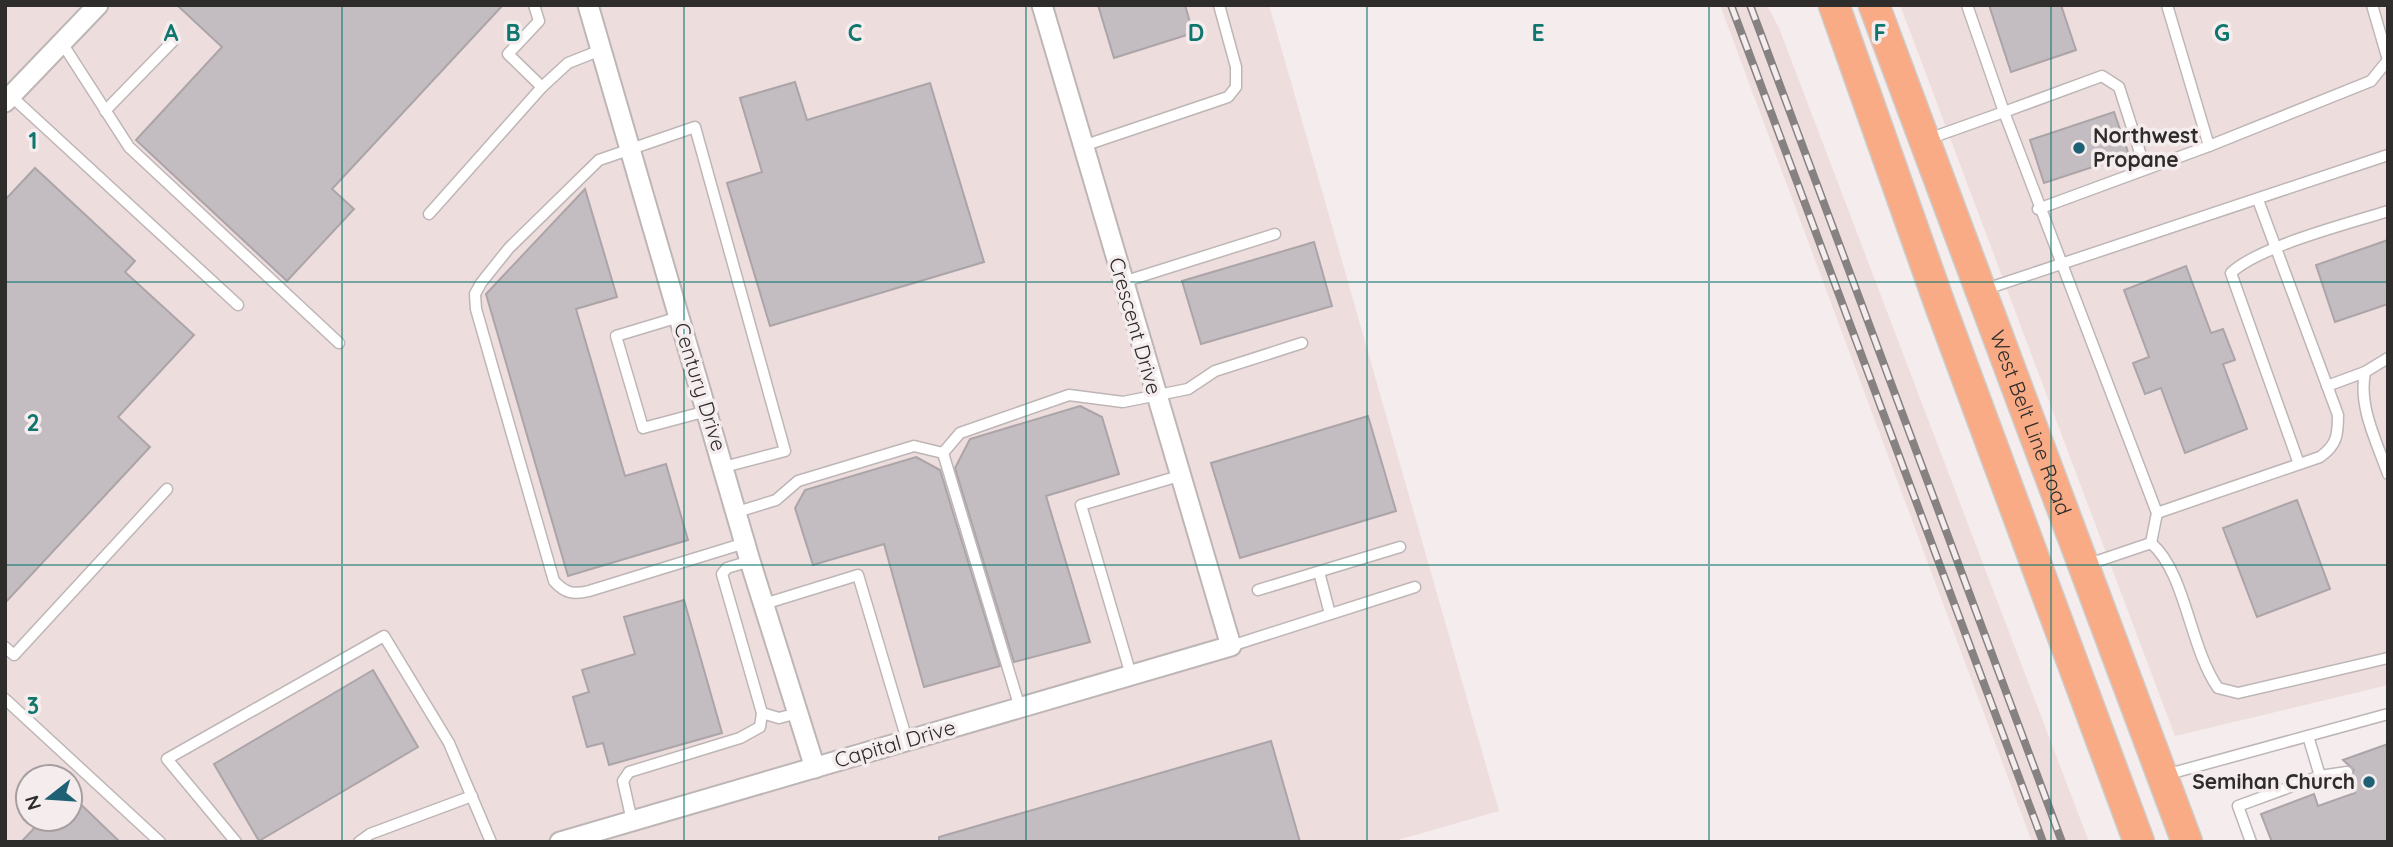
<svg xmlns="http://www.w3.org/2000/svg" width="2393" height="847" font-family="Quicksand,sans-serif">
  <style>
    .built { fill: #edd; fill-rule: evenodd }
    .building { fill: #c3bcc0; stroke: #aba4a8; stroke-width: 2 }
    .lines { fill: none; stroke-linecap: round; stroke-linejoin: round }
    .lane-casing { stroke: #beb6b6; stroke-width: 13 }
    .street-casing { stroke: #beb6b6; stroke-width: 23 }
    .primary-casing { stroke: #cdcccc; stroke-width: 33 }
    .lane { stroke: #fff; stroke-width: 10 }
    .street { stroke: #fff; stroke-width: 19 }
    .primary { stroke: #f8ab85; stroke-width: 30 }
    .rail-casing { stroke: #878282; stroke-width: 8 }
    .rail { stroke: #f5eced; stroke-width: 5; stroke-dasharray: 16; stroke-linecap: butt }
    .grid { fill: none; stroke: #0f766e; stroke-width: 2; stroke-opacity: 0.55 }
    .poi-dot { fill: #1e6174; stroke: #f5eced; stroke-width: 2.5 }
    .labels { text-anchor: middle; stroke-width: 7; stroke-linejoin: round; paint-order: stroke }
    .poi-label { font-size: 21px; font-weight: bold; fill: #2f2c2c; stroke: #f5eced; text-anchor: start }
    .street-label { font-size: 21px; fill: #2f2c2c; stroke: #f5eced }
    .grid-label { font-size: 23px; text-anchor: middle; font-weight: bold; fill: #0f766e; stroke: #f5eced; stroke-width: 7; stroke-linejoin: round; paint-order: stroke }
  </style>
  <rect width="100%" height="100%" fill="#f5eced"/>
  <g class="built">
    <path d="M5,5H1269L1499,811L1391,842H5ZM28,777H70V819H28Z"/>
    <polygon points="1720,5 1767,5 1779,28 2089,842 2032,842"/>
    <polygon points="1900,5 2388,5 2388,685 2175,736"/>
  </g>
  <g class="building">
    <polygon points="177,5 503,5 332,189 354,209 287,281 136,140 222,47"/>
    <polygon points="1098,5 1185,5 1193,33 1114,58"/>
    <polygon points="1989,5 2061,5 2076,50 2011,72"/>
    <polygon points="795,82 807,120 930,83 984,262 770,326 727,183 762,172 740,98"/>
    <polygon points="2114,112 2129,155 2044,183 2030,140"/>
    <polygon points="35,168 135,261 125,272 194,335 118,417 150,447 5,603 5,200"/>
    <polygon points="585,189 617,297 576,309 625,476 666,464 688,540 568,576 486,294"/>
    <polygon points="2388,240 2388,304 2335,322 2316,265"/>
    <polygon points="1314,242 1332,306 1201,344 1182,281"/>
    <polygon points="2186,266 2211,333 2223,329 2235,360 2223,364 2247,429 2185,453 2161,388 2145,394 2133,363 2149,357 2124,290"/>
    <polygon points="1080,406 1102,417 1119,474 1046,496 1090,642 1014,662 955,468 970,439"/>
    <polygon points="1368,416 1396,511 1240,558 1211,463"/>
    <polygon points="916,457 940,470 1000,666 924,687 884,544 813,565 795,508 805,490"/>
    <polygon points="2297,500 2330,589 2257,617 2223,528"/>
    <polygon points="684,600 722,733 609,765 603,743 587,747 573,697 589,692 582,670 635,654 624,617"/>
    <polygon points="373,670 418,747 259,841 214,764"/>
    <polygon points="1271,741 1300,842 939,842 939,837"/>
    <polygon points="2388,744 2388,842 2272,842 2261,814 2314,794 2318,806 2355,793 2350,779 2354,770 2343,760"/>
    <polygon points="70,794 120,842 21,842 43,819 70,819"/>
  </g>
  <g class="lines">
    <g class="lane-casing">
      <g id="lane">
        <polyline points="534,5 539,21 508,54 542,87 568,63 601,50"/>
        <polyline points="1967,5 2004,112 2102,76 2119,87 2145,168"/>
        <polyline points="2167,5 2209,146"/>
        <polyline points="62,43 129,147 339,343"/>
        <polyline points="11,96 238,305"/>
        <polyline points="105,111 175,39"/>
        <polyline points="1928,139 2004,112 2157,513 2151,543"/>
        <polyline points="1083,146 1228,97 1236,87 1236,67 1219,5"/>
        <polyline points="2038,209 2209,146 2371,81 2388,60 2372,5"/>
        <polyline points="429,214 542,87"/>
        <polyline points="1123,282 1275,234"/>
        <polyline points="1983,290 2388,155"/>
        <polyline points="679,317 616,336 643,428 707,411"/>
        <path d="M2388,358L2365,372C2358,407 2377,442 2388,474"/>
        <polyline points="2327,386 2365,372"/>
        <polyline points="943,453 1020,708"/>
        <path d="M2299,464L2231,273C2259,246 2348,224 2388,211"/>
        <path d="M724,467L785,451L695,127L599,160L509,248L481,283L475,294L476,309L554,581C565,593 573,595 589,591L745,543"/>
        <polyline points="737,512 776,500 798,481 914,446 943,453 960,433 1069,395 1123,402 1188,389 1215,371 1302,343"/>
        <path d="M2157,513L2320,457C2337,445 2338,435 2338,415L2258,200"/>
        <path d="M2086,565L2151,543C2186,573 2189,646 2218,688L2238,693L2388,658"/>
        <polyline points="1319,572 1330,614"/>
        <polyline points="1258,590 1400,547"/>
        <polyline points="764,604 858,575 907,740"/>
        <polyline points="1231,646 1415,587"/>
        <polyline points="5,647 14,655 167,489"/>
        <polyline points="1131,675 1081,505 1179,476"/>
        <polyline points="5,699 160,842"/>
        <polyline points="762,713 779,718 798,713"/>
        <polyline points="2165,775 2388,714"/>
        <polyline points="2320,776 2347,772"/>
        <polyline points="632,821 623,781 629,772 740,738 760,727 762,713 722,574 727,568 750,561"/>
        <polyline points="236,842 167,759 384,636 449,743 491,842"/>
        <polyline points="359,842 370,834 472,796"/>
        <polyline points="2251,842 2238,806 2320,776 2308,736"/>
      </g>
    </g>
    <g class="street-casing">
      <g id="street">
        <polyline points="588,5 750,561 815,768"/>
        <polyline points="5,102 98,5"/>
        <polyline points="560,842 1231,646 1042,5"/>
      </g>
    </g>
    <g class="primary-casing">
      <g id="primary">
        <polyline points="1834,5 1940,305 2139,842"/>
        <path id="s1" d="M1874,5L2187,842"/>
      </g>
    </g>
    <use href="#lane" class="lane"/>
    <use href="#street" class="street"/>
    <use href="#primary" class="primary"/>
    <g class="rail-casing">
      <g id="rail">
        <polyline points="1731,5 2043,842"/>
        <polyline points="1750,5 2062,842"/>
      </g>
    </g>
    <use href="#rail" class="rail"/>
  </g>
  <path class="grid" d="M342,5V842M684,5V842M1026,5V842M1367,5V842M1709,5V842M2051,5V842M5,282H2388M5,565H2388"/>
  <g class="poi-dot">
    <circle cx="2079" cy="148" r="7"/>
    <circle cx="2369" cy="782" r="7"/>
  </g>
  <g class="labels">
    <g class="poi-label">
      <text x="2093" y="143">Northwest<tspan x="2093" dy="24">Propane</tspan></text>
      <text x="2355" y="789" text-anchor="end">Semihan Church</text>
    </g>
    <g class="street-label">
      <text transform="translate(1135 326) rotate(74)" y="7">Crescent Drive</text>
      <text transform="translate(700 387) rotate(73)" y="7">Century Drive</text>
      <text dy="7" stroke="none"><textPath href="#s1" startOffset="446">West Belt Line Road</textPath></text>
      <text transform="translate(895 744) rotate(-16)" y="7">Capital Drive</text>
    </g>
  </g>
  <g class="grid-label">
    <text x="171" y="41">A</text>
    <text x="513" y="41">B</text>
    <text x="855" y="41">C</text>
    <text x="1196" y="41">D</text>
    <text x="1538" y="41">E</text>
    <text x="1880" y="41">F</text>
    <text x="2222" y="41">G</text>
    <text x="33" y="149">1</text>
    <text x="33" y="431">2</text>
    <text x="33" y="714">3</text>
  </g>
  <rect width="2393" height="847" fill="none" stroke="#2f2c2c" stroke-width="14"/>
  <g transform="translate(49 798) rotate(253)"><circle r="33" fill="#f5eced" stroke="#a69fa0" stroke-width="2"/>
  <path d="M0-5L12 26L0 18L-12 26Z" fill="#1e6174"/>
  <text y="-10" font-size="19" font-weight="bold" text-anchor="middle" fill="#2f2c2c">N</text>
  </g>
</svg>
